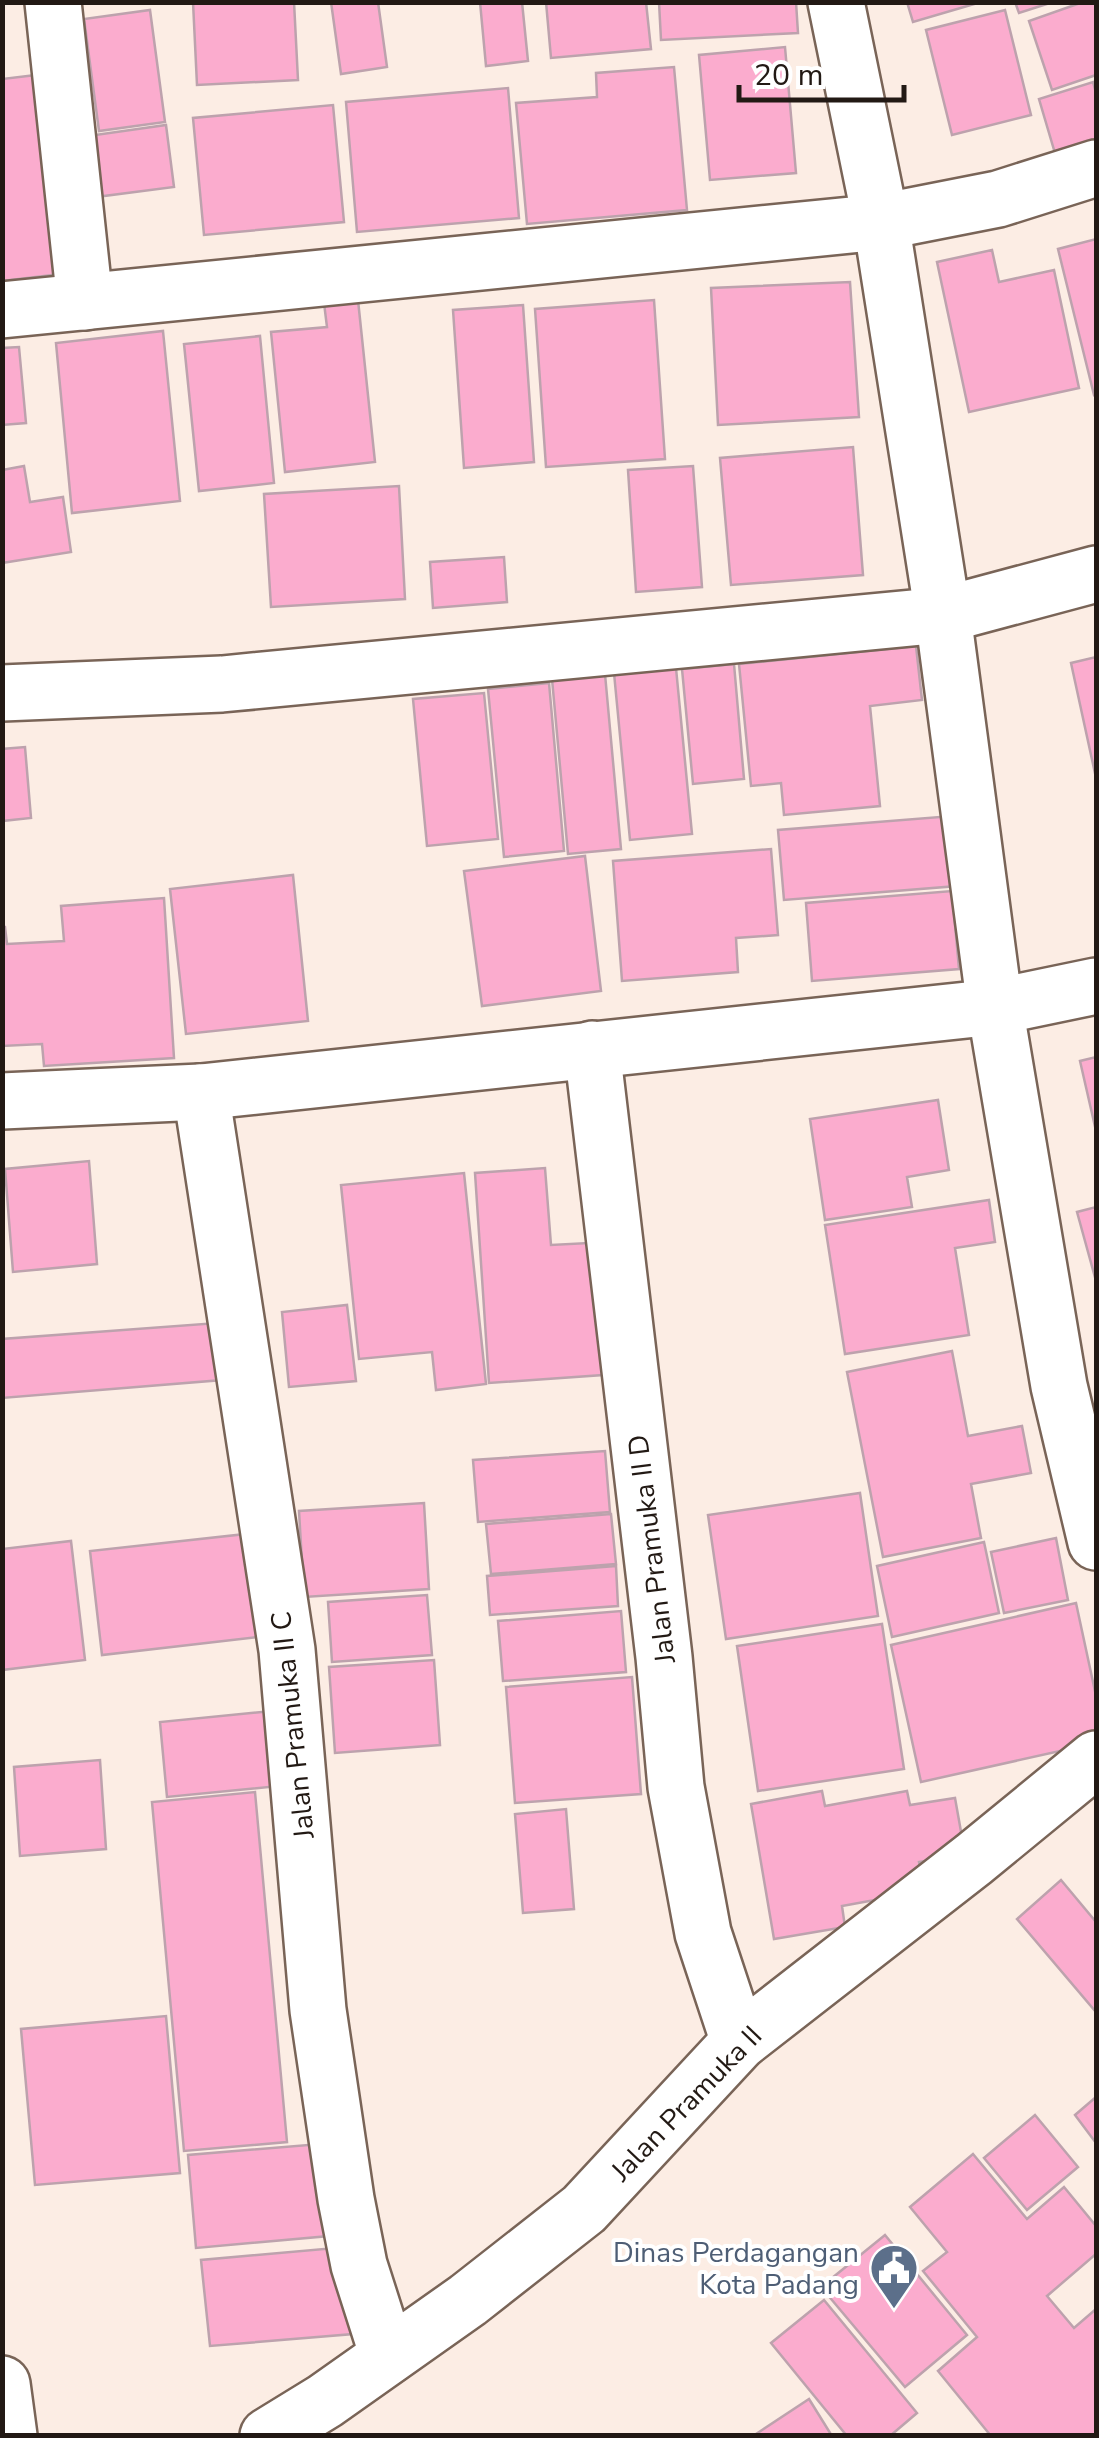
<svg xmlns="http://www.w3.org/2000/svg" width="1099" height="2438" font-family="'Nunito Sans',sans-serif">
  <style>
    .building { fill: #fbacce; stroke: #bda2ad; stroke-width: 2.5 }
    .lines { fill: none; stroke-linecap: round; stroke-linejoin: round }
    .minor-casing { stroke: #796457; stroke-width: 60 }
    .minor { stroke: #fff; stroke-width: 55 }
    .labels { text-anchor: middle; stroke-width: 8; stroke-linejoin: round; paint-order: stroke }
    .street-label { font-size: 28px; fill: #221914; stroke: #fff }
    .service-label { font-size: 28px; fill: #4e5e75; stroke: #fff; text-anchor: end }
  </style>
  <rect width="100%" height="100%" fill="#fcede4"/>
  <g class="building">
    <polygon points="193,2 294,2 298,80 197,85"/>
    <polygon points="331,2 378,2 387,67 341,74"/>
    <polygon points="480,2 522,2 528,61 486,66"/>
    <polygon points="546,2 646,2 651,49 551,58"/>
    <polygon points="659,2 796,2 798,33 661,40"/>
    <polygon points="907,2 981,2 913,22"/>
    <polygon points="1015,2 1053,2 1019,13"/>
    <polygon points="1083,2 1096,2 1096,75 1052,90 1029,21"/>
    <polygon points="150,10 165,122 99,131 84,19"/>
    <polygon points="1005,10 1031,115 952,135 926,30"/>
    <polygon points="785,47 796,173 710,180 699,55"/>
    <polygon points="674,67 687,210 527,224 516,103 597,97 596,73"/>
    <polygon points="53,73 78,272 2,281 2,79"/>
    <polygon points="1093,82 1096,93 1096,149 1057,160 1039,99"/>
    <polygon points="508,88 519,218 357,232 346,102"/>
    <polygon points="333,105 344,222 204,235 193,118"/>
    <polygon points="166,125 174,187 96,197 88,136"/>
    <polygon points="1096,239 1096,394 1094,395 1058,249"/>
    <polygon points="992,250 999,282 1054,270 1079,388 969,412 937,262"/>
    <polygon points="850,282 859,417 718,425 711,288"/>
    <polygon points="358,300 375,462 285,472 271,332 327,327 324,303"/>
    <polygon points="654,300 665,459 546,467 535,309"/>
    <polygon points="523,305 534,462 464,468 453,310"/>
    <polygon points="163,331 180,501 72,513 56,343"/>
    <polygon points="260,336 274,483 199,491 184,344"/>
    <polygon points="19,347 26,423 2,425 2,348"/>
    <polygon points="853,447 863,575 731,585 720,458"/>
    <polygon points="24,466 30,502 63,497 71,552 2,563 2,470"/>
    <polygon points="693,466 702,587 636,592 628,470"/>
    <polygon points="399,486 405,599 271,607 264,494"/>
    <polygon points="504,557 507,602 433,608 430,562"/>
    <polygon points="916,646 922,700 870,706 880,806 784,815 781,783 751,786 739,664"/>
    <polygon points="1096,657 1096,778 1071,663"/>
    <polygon points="734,664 744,779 693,784 682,669"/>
    <polygon points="676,668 692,834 630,840 614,673"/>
    <polygon points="605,674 621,849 568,854 552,679"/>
    <polygon points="549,683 564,851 504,857 488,689"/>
    <polygon points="484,693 498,839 427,846 413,699"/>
    <polygon points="25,747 31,818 2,821 2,749"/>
    <polygon points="952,816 957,886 784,900 778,830"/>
    <polygon points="771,849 778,935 736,938 738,972 622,981 613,861"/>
    <polygon points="585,856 601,991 482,1006 464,871"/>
    <polygon points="293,875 308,1021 186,1034 170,889"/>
    <polygon points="952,891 959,969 812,981 806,903"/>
    <polygon points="164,898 174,1058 44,1066 42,1044 2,1046 2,927 5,927 7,944 64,941 61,906"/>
    <polygon points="1096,1057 1096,1131 1080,1061"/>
    <polygon points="938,1100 949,1170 907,1177 912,1207 825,1220 810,1119"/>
    <polygon points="89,1161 97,1264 13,1272 5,1169"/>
    <polygon points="545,1168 551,1245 608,1242 617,1374 489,1383 475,1173"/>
    <polygon points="464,1173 486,1384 436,1390 432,1352 359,1359 341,1185"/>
    <polygon points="989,1200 995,1242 955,1248 969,1335 845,1354 825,1225"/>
    <polygon points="1096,1207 1096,1281 1077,1212"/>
    <polygon points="347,1305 356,1381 289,1387 282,1312"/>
    <polygon points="217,1323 222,1380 2,1398 2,1339"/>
    <polygon points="952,1351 968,1436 1022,1426 1031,1473 971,1484 981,1538 883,1557 847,1372"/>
    <polygon points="605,1451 610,1512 478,1522 473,1460"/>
    <polygon points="860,1493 878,1616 726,1639 708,1515"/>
    <polygon points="424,1503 429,1589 304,1597 299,1511"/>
    <polygon points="611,1514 616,1564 491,1574 486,1524"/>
    <polygon points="246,1534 258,1637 102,1655 90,1551"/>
    <polygon points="1056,1538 1068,1600 1004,1613 991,1552"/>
    <polygon points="71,1541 85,1660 2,1670 2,1549"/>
    <polygon points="984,1542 999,1613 892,1637 877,1566"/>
    <polygon points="616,1566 618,1606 490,1615 487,1576"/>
    <polygon points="427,1595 432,1655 332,1662 328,1602"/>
    <polygon points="1076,1603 1096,1696 1096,1743 921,1782 891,1645"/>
    <polygon points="621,1611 626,1672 503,1681 498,1621"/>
    <polygon points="882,1624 904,1769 758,1791 737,1646"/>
    <polygon points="434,1660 440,1745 335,1753 329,1667"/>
    <polygon points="632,1677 641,1794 515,1803 506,1687"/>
    <polygon points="282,1710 289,1785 167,1797 160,1722"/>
    <polygon points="100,1760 106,1849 20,1856 14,1767"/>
    <polygon points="822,1791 825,1806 907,1791 910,1805 955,1798 965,1854 919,1862 924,1891 842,1906 845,1927 774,1939 751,1804"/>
    <polygon points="255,1792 287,2142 184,2151 152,1802"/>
    <polygon points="566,1809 574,1909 523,1913 515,1814"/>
    <polygon points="1061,1880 1096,1922 1096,2012 1017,1919"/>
    <polygon points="166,2016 180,2173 35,2185 21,2029"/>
    <polygon points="1096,2097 1096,2143 1075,2115"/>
    <polygon points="1035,2115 1078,2167 1027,2210 984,2158"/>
    <polygon points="332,2143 340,2235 196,2248 188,2155"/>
    <polygon points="973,2154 1027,2219 1064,2187 1096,2226 1096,2254 1047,2296 1074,2328 1096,2309 1096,2436 991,2436 938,2371 977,2337 923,2271 947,2252 910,2207"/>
    <polygon points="885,2235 967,2335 905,2387 821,2287"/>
    <polygon points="346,2247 353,2334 210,2346 201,2260"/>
    <polygon points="824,2300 917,2413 890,2436 847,2436 771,2343"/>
    <polygon points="809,2399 832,2436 753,2436"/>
  </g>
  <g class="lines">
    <g class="minor-casing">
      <g id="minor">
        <polyline points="53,2 85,302"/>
        <polyline points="836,2 881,222 943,615 995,1007 1059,1386 1096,1542"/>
        <polyline points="2,310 881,222 998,199 1096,168"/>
        <polyline points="2,693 222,684 943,615 1096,574"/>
        <polyline points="592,1049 664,1657 676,1787 703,1933 739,2042"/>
        <polyline points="201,1092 287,1650 318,2010 346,2199 359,2265 388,2356"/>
        <polyline points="2,1101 201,1092 995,1007 1096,986"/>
        <polyline points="2,2384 9,2436"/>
        <polyline points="268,2436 325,2401 468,2300 584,2209 739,2042 974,1859 1096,1759"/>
      </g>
    </g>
    <use href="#minor" class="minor"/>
  </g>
  <defs>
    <g id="civic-pin" transform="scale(2.5)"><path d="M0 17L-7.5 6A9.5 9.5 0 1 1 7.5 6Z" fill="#5c6f8a" stroke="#fff"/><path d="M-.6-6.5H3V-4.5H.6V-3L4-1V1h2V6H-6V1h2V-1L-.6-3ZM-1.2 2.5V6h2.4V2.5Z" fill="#fff"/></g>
  </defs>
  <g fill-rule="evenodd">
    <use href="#civic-pin" x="894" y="2268"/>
  </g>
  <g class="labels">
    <g class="street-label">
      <text transform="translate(651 1549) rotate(-97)" y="10">Jalan Pramuka II D</text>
      <text transform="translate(292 1725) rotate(-96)" y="10">Jalan Pramuka II C</text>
      <text transform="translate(686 2103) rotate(-46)" y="10">Jalan Pramuka II</text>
    </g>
    <g class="service-label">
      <text x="859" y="2262">Dinas Perdagangan<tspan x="859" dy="32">Kota Padang</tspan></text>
    </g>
  </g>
  <rect width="1099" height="2438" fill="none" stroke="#221914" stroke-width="10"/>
  <path d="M739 85v15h165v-15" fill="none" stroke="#221914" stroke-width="5"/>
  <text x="754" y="85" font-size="30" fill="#221914" stroke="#ffffff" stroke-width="8" paint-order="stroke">20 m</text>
</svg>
